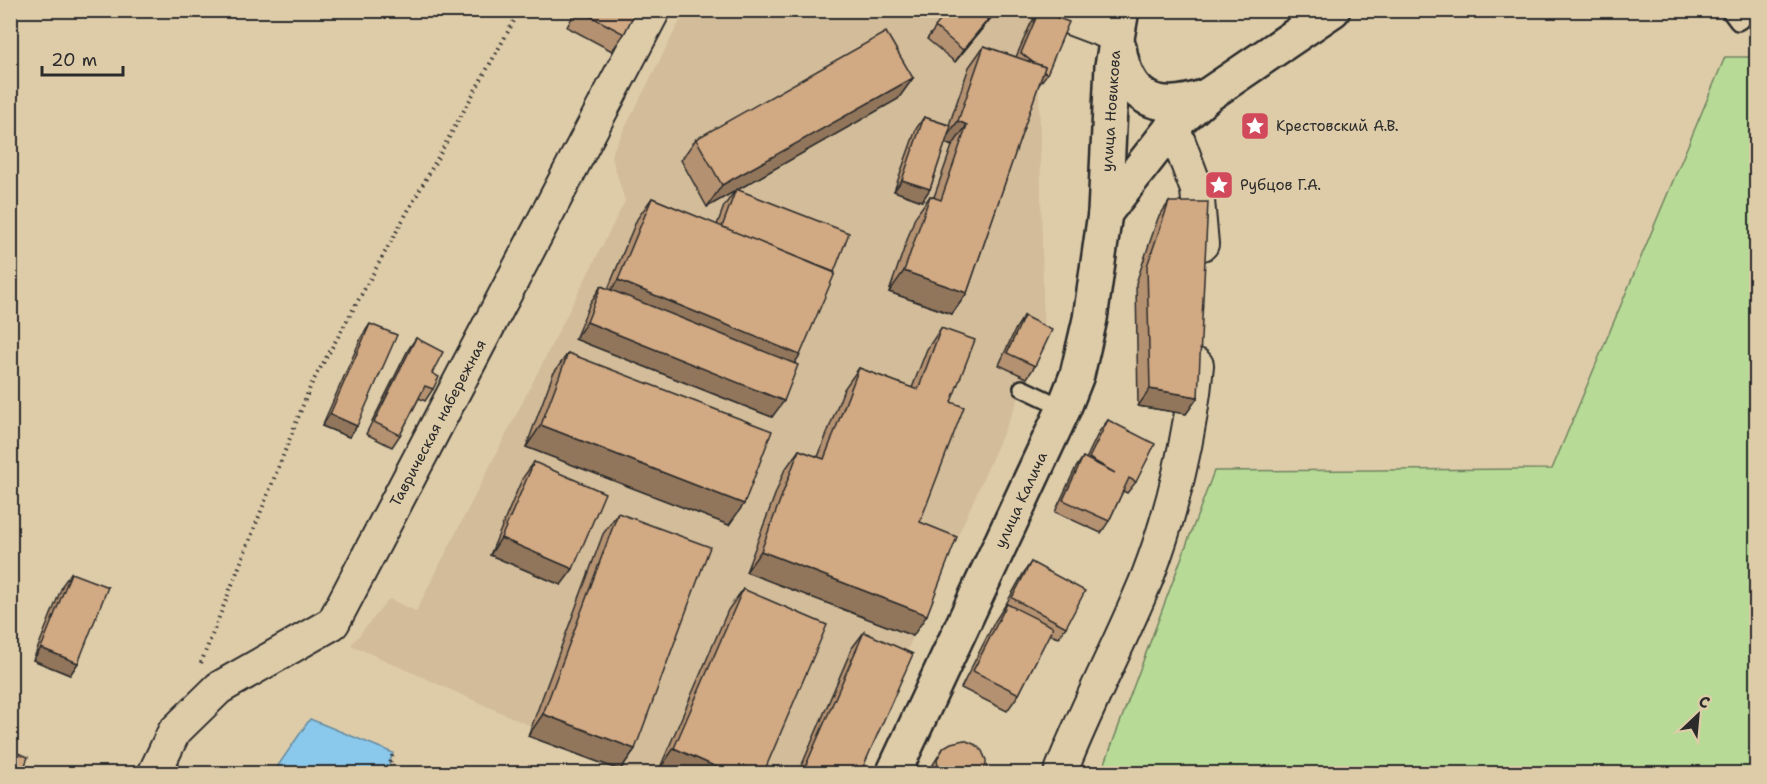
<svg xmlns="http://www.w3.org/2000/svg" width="1767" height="784" font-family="'Shantell Sans',sans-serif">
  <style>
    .built { fill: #d3bc99 }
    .green { fill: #b7db96; stroke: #718360; stroke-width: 1.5 }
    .water { fill: #8bc9ec; stroke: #658a9f; stroke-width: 1.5 }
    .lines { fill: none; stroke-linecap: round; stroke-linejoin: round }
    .service-casing { stroke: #2b2b2b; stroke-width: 20 }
    .minor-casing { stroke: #2b2b2b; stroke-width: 36 }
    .secondary-casing { stroke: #2b2b2b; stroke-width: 38 }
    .path { stroke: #2b2b2b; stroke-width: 4; stroke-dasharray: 1.5 4.5; stroke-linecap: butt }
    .service { stroke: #decca9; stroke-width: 15 }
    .minor { stroke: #decca9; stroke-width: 32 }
    .secondary { stroke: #decca9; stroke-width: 33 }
    .wall { fill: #b49171; stroke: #2b2b2b; stroke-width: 1.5 }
    .shaded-wall { fill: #92765c; stroke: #2b2b2b; stroke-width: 1.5 }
    .building { fill: #d1a983; stroke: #2b2b2b; stroke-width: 1.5 }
    .labels { text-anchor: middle; stroke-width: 4.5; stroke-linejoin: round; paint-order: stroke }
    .street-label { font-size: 15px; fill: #2b2b2b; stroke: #decca9 }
    .poi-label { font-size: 15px; fill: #2b2b2b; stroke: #decca9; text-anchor: start }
  </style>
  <rect width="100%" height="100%" fill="#decca9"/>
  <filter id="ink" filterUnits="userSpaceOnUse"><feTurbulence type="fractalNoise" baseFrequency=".0167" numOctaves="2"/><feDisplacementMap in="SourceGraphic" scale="12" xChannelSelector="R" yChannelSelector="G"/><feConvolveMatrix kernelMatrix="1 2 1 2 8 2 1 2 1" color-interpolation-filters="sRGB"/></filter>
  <g filter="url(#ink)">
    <polygon class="built" points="685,11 1070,11 1039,86 1044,341 853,773 635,773 351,645 389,599 416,611 625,201 611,155"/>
    <polygon class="green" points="1725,57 1756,57 1756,773 1105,773 1105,763 1214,471 1552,469"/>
    <polygon class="water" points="310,719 393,753 386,773 273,773"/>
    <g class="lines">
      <g class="service-casing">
        <g id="service">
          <polyline points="1729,10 1738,22 1756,10"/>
          <polyline points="1022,388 1064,408"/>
        </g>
      </g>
      <g class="minor-casing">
        <g id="minor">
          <polyline points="1048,10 1117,36"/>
          <polyline points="1173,126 1197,190 1202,244"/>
          <polyline points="154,774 174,732 219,688 333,623 654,10"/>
          <path d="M1060,774C1086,707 1120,644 1147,578C1172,514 1191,433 1197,365"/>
        </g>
      </g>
      <g class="secondary-casing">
        <g id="secondary">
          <path d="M1119,47C1127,101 1158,113 1206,96"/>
          <polyline points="1105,213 1173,126 1208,95 1333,10"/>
          <polyline points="893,774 1064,408 1077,375 1090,319 1105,213 1112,66 1122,10"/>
        </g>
      </g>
      <g class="path">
        <polyline points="201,663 311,385 520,10"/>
        <polyline points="387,774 393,753"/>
      </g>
      <use href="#service" class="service"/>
      <use href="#minor" class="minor"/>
      <use href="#secondary" class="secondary"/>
    </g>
    <g class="wall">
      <polygon points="576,10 636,10 624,34 612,51 567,27"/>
      <polygon points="949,10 997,10 955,62 927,39"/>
      <polygon points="1039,11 1047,74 1038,86 967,293 952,314 889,292 915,217 930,196 934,197 952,146 945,143 930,189 922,201 894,191 916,129 924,117 949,125 969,67 984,46 1016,57 1031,23"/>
      <polygon points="913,78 898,99 737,190 834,272 772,417 575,339 590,303 601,286 608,289 637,219 652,198 717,225 724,206 735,191 707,207 681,160 696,139"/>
      <polygon points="1169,202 1198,397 1186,414 1138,406 1136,283 1158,218"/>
      <polygon points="1024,316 1035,366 1027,378 999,365 1016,328"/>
      <polygon points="370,324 357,426 349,437 322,426 362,336"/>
      <polygon points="941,328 951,402 920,522 913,636 746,572 784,471 799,450 818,457 844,389 859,368 912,388 927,349"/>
      <polygon points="416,338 432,373 433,389 425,401 419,398 400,435 392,447 366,434 408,350"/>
      <polygon points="568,353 729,525 526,447 553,374"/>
      <polygon points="1108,420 1136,482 1127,493 1123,491 1109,521 1101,533 1055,512 1075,469 1083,457 1086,459 1099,432"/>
      <polygon points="534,462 561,585 490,555 522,479"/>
      <polygon points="618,513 635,749 620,770 528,736 603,534"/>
      <polygon points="1031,562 1066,627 1058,638 1049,634 1019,694 1007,711 961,688 995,621 1006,604 1023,574"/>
      <polygon points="71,573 78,663 70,675 33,660 63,584"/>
      <polygon points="743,589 763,774 668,774 659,770 728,610"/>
      <polygon points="864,632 860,774 798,774 852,648"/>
      <polygon points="944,747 985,774 929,774 929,771"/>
    </g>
    <g class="shaded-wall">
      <polygon points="996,10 992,17 955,62 963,50"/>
      <polygon points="913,78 898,99 707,207 722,185"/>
      <polygon points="958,121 967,125 952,146 943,142"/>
      <polygon points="902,180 930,189 922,201 894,191"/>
      <polygon points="904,271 967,293 952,314 889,292"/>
      <polygon points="618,280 800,355 786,376 603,301"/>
      <polygon points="587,322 784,401 772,417 575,339"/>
      <polygon points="1150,389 1198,397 1186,414 1138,406"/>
      <polygon points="330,414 357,426 349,437 322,426"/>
      <polygon points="541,425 744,504 729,525 526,447"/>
      <polygon points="501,538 573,569 561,585 490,555"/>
      <polygon points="761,551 927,615 913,636 746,572"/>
      <polygon points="41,648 78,663 70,675 33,660"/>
      <polygon points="543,714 635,749 620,770 528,736"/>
      <polygon points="674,748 732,774 668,774 659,770"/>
    </g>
    <g class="building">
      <polygon points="579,10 636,10 624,34"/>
      <polygon points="949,10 996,10 963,50 935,27"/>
      <polygon points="1039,11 1069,22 1047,74 1043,71 1045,67 1034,63 1021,53"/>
      <polygon points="886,32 913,78 722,185 696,139"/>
      <polygon points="984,46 1045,67 967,293 904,271 930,196 941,200 967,125 958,121"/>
      <polygon points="924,117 951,126 930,189 902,180"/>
      <polygon points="736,189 849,233 834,272 789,254 722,227"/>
      <polygon points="652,198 835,273 800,355 618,280"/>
      <polygon points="1169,202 1208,202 1198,397 1150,389 1147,266"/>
      <polygon points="601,286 798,365 784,401 587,322"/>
      <polygon points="1024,316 1052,330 1035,366 1007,353"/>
      <polygon points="370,324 397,335 357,426 330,414"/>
      <polygon points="941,328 975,340 951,402 964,407 920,522 957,537 927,615 761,551 799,450 824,459 859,368 918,390"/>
      <polygon points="416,338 443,352 432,373 439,377 433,389 425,386 400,435 374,422"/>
      <polygon points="568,353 772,431 744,504 541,425"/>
      <polygon points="1108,420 1155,444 1136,482 1129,478 1109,521 1063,500 1083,457 1115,473 1089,458"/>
      <polygon points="534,462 605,493 573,569 501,538"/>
      <polygon points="618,513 710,547 635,749 543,714"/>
      <polygon points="1031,562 1085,591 1066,627 1012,598"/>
      <polygon points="71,573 108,587 78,663 41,648"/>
      <polygon points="743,589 827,625 763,774 732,774 674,748"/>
      <polygon points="1007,604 1053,627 1019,694 973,671"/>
      <polygon points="864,632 913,654 860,774 802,774"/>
      <polygon points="964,740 976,745 982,751 986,760 986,772 985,774 939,774 937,759 944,747 951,743"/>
      <polygon points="10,750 28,757 22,774 10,774"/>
    </g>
  </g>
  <defs>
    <g id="sight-square" transform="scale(1.5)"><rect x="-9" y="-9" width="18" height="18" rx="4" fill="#d1495b" stroke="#decca9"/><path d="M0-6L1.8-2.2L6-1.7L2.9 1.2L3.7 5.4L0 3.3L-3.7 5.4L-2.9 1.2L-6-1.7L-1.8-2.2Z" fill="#fff"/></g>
  </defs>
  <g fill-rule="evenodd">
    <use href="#sight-square" x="1255" y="126"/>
    <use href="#sight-square" x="1219" y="185"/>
  </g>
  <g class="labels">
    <g class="street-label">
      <text transform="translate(1111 111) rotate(-86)" y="5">улица Новикова</text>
      <text transform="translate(438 423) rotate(-62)" y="5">Таврическая набережная</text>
      <text transform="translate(1021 500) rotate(-65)" y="5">улица Калича</text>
    </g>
    <g class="poi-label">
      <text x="1276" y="131">Крестовский А.В.</text>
      <text x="1240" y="190">Рубцов Г.А.</text>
    </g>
  </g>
  <rect width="1767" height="784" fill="none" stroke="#decca9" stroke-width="36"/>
  <rect x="18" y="18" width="1731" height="748" fill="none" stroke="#2b2b2b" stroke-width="2" filter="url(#ink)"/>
  <g transform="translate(1698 715) rotate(26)" stroke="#decca9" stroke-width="4.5" paint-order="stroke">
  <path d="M0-4.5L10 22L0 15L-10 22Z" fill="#2b2b2b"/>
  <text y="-9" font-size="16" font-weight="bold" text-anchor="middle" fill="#2b2b2b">С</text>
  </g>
  <path d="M42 66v9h81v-9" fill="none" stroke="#2b2b2b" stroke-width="3"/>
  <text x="51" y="66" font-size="18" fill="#2b2b2b" stroke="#decca9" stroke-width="4.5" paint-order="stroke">20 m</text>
</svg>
